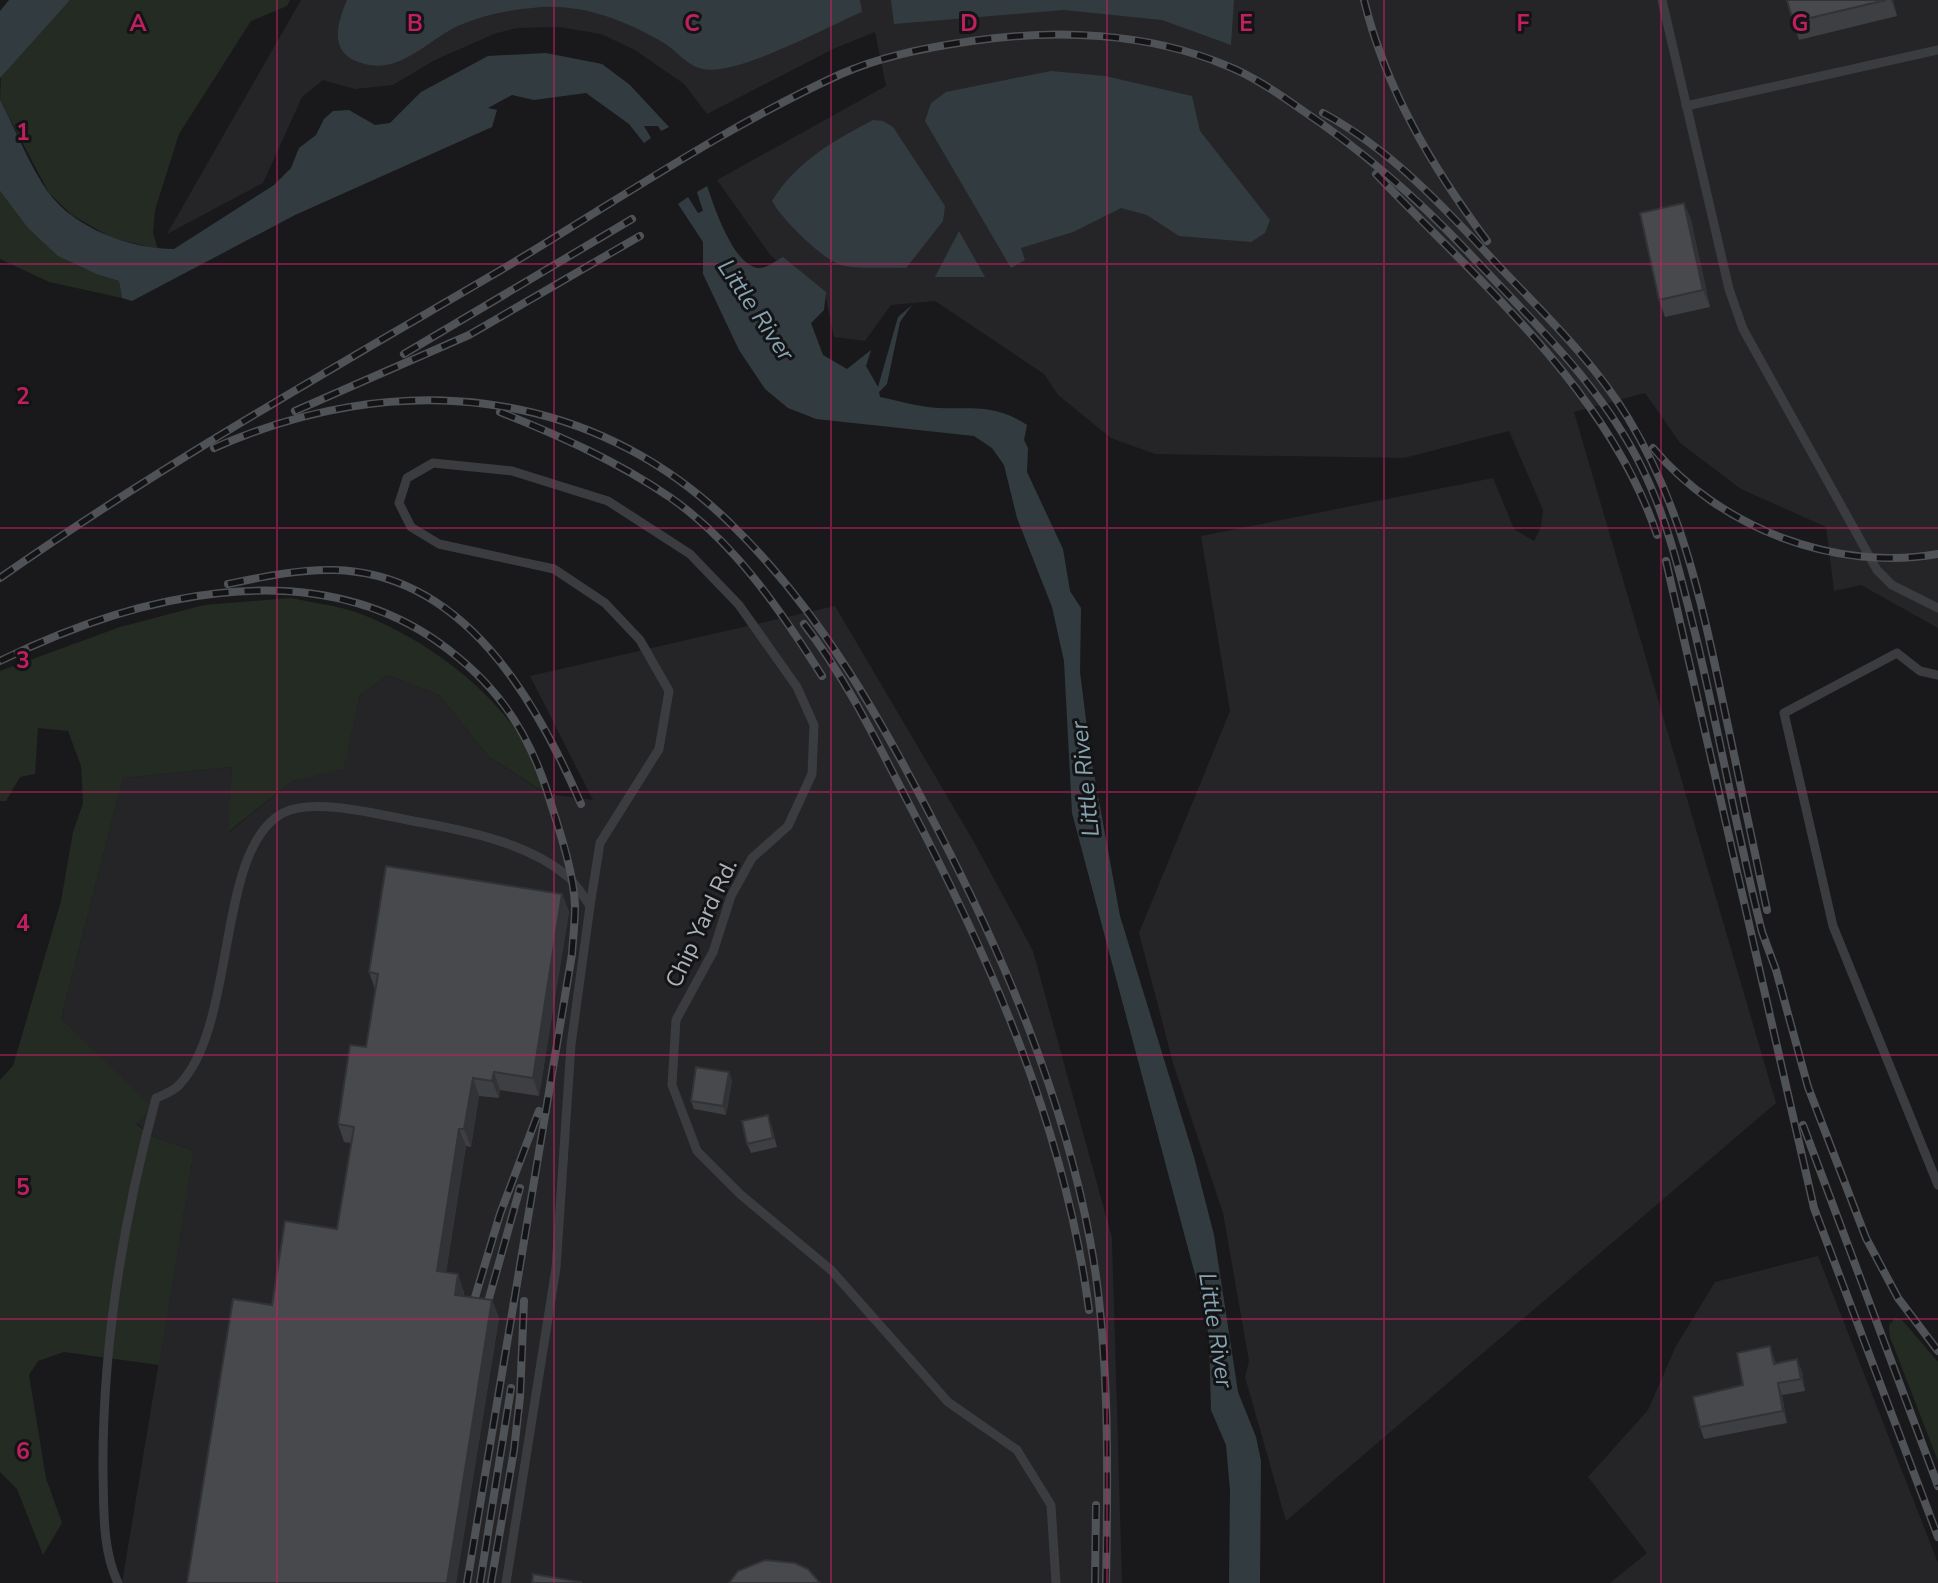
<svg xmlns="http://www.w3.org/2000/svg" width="1938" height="1583" font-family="'Nunito Sans',sans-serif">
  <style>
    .built { fill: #252528 }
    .green { fill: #232b23 }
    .water { fill: #323c40 }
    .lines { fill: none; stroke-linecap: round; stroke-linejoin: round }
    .lane { stroke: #3a3c3f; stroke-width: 9 }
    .rail-casing { stroke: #4f5256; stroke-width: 8 }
    .rail { stroke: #141416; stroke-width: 5; stroke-dasharray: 16; stroke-linecap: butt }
    .wall { fill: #3e3f42 }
    .shaded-wall { fill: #323336 }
    .building { fill: #48494d; stroke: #323336; stroke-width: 2 }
    .grid { fill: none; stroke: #c12060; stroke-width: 2; stroke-opacity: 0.55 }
    .labels { text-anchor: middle; stroke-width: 6; stroke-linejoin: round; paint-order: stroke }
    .street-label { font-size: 23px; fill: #acb2b9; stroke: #141416 }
    .water-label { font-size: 24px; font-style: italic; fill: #86a4b1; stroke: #141416 }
    .grid-label { font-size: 23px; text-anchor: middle; font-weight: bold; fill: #c12060; stroke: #141416; stroke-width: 6; stroke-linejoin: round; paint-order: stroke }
  </style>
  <rect width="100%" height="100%" fill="#19191b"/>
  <g class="built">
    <polygon points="301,0 1938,0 1938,628 1861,585 1834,591 1826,527 1741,489 1680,443 1645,393 1574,412 1776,1103 1286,1521 1245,1377 1249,1361 1223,1213 1173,1063 1139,933 1230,711 1201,536 1493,478 1514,529 1534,541 1541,527 1543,510 1509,431 1404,458 1155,454 1111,438 1058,395 1044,374 935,301 891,305 865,341 834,337 826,299 771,256 717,180 886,86 875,32 833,49 707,114 684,84 635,50 601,34 559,27 517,28 494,34 435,60 393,85 355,89 323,80 302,97 263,183 167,234"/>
    <polygon points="835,606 974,842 1033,951 1112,1238 1122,1583 122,1583 194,1151 154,1137 136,1123 147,1113 61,1019 123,778 232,767 229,832 293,781 344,768 360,695 388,675 439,695 489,757 546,794 593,800 530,676"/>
    <polygon points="1818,1256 1938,1563 1938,1583 1610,1583 1647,1553 1588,1477 1648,1410 1676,1346 1715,1282"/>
  </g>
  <g class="green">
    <polygon points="70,0 290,0 287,6 251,21 179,134 155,210 153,233 158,249 112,238 72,215 49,193 0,100 1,75"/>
    <path d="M0,191C37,240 58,264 119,281L122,298L49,282L0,259Z"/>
    <path d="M291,598C314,603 342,606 364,615C440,646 525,712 547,794L489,757L439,695L388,675L360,695L344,769L293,781L228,832L232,767L123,778L61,1019L149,1104L147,1113L136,1124L154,1137L194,1151L159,1365L64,1352L38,1361L29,1375L46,1478L62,1523L43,1555L17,1489L0,1472V1080L13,1066L61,901L73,832L83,803L81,766L68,731L38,728L35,774L20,777L6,801H0V671L120,627L204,605Z"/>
    <polygon points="1895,1318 1902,1320 1938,1362 1938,1461 1890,1337 1889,1325"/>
  </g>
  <g class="water">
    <polygon points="9,0 70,0 0,78 0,11"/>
    <path d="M347,0H860L862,12C826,27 738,76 703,69C687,66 677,51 664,43C625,20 579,2 532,8C507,10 484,15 460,25C432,37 403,71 370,65C328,57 335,29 347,0Z"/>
    <polygon points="891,0 1234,0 1231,45 1162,20 1064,10 894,24"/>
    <path d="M546,53L602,64L630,85L669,127L661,131L658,126H644L651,138L644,143L629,124L586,93L534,100L512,95L488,108L497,110L492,127L295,215L132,301L122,298L119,281L96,274L58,256L28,228L0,191V100C16,130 29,165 48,192C74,228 130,249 174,249L274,185L291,168L299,148L316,135L324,119L333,111L349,110L375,125L390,123L421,92L488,56Z"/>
    <polygon points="1051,71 1105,76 1192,96 1200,131 1270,220 1265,233 1251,242 1179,236 1147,215 1121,208 1073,232 1021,248 1025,260 1011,268 925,121 931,103 946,92"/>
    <path d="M873,120L883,121L893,127L945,206L943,221L906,268C886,267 864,269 845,266C826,264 781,218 772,201C796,162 833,141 873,120Z"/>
    <path d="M707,186C714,206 733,265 758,268C766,269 775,261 783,257L826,292L824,310L811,323L823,355L847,369L871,350L866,366L878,387L898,317L912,305L900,322L887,384L879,392L880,397C899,401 920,407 939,408C974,409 996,404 1027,425L1024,440L1028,448L1027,472L1063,549L1070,591L1081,608L1080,672L1090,752L1120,916L1194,1157L1214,1235L1238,1392L1256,1437L1261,1461L1260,1583H1229L1230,1490L1226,1445L1211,1410L1209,1337L1201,1297L1072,813L1064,661L1052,607L1017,518L1004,465L992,448L974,436L816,419L788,408L765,389L739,350L703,274V242L678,204L688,197L698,213L703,211L697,192Z"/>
    <polygon points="959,231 985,277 935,277"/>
  </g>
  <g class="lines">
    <g class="lane">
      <polyline points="1662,0 1729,289 1743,329 1877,570 1892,585 1938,608"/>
      <polyline points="1686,106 1938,50"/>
      <polyline points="1938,675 1920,671 1897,653 1784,713 1833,926 1938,1185"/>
      <polyline points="590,906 600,843 659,749 669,691 640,640 605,603 554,569 439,544 411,527 399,503 407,478 433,463 512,471 608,501 690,554 739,605 797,687 814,725 812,774 788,826 752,858 731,896 713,952 676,1020 672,1085 697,1151 740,1194 831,1270 948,1402 1017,1450 1051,1505 1056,1583"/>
      <path d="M118,1583C102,1549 104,1510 103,1473C102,1346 123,1220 156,1098C163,1095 174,1091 179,1085C238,1024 215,849 283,813C316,796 388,817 424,823C472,832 529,844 567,876C576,883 583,896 590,906L571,1045L556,1268L506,1583"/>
    </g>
    <g class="rail-casing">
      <g id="rail">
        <path d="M1364,0C1386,90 1432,167 1487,241"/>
        <path d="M1323,113C1390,149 1443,206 1494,261C1541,311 1593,360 1628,418C1681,505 1701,599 1722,698C1737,769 1752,839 1767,910"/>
        <path d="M1376,174C1478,281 1609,391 1657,535"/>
        <polyline points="404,354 632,219"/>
        <polyline points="295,411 469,335 640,236"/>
        <path d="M500,412C560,436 617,461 671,498C735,543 781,611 822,676"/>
        <path d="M214,448C392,369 589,384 732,525C821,612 882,721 938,830C1005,959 1063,1096 1090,1240C1110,1344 1108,1476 1106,1583"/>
        <path d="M1653,448C1720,528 1835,572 1938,554"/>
        <polyline points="1666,561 1814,1208 1938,1537"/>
        <path d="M0,578C161,465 332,369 501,270C614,203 722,128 841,74C882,56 928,47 972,41C1055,29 1146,32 1225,65C1251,75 1276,92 1299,108C1362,150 1415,196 1467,251C1530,319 1602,385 1643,470C1668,521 1681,578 1695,633C1719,732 1737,833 1762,932L1776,970L1808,1087L1866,1238L1898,1298L1938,1351"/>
        <path d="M228,584C262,577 299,569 334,570C464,573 536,700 581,804"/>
        <path d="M804,624C846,678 877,742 908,802C992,962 1065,1129 1089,1310"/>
        <path d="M0,661C133,596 308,551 438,642C493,681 525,725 546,788C557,823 574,871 575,906C575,922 573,938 572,954L467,1583"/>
        <polyline points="1803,1125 1938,1486"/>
        <polyline points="470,1314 500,1214 539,1111"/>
        <polyline points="484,1316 520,1188"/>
        <polyline points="480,1583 511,1388"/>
        <polyline points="491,1583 514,1450 520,1397 524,1301"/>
        <polyline points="1095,1583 1096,1505"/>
      </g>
    </g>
    <use href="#rail" class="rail"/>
  </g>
  <g class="wall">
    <polygon points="1787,0 1893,0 1897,16 1799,40 1793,22"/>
    <polygon points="1684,203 1691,220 1710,307 1665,317 1659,300"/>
    <polygon points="562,894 569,912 539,1096 500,1090 499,1098 479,1096 471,1147 466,1146 446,1272 464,1292 464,1296 492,1300 499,1318 456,1583 187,1583 272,1305 337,1229 351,1143 344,1142 338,1124 366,1047 375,989 369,972"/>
    <polygon points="729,1072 732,1081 726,1115 694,1109 691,1101"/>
    <polygon points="771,1124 777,1147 751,1153 747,1144"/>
    <polygon points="1770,1346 1776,1364 1802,1371 1805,1391 1782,1395 1787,1423 1704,1439 1700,1427 1743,1385"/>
  </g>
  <g class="shaded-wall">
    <polygon points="1891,0 1893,0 1897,16"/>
    <polygon points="1684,203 1691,220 1710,307 1703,290"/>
    <polygon points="562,894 569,912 539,1096 533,1078"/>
    <polygon points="494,1072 500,1090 499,1098 492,1081"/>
    <polygon points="729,1072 732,1081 726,1115 723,1106"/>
    <polygon points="473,1078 479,1096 471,1147 464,1129"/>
    <polygon points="459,1129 466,1146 443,1289 437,1271"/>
    <polygon points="458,1274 464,1292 461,1313 455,1295"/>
    <polygon points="492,1300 499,1318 456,1583 447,1583"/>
    <polygon points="1797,1359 1802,1371 1805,1391 1801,1379"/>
    <polygon points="1778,1383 1782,1395 1787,1423 1783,1411"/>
  </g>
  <g class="building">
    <polygon points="1787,0 1886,0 1793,22"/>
    <polygon points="1684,203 1703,290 1659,300 1640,213"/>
    <polygon points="386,866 562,894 533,1078 494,1072 492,1081 473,1078 464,1129 459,1129 437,1271 458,1274 455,1295 492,1300 447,1583 187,1583 233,1299 272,1305 285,1221 337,1229 354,1127 338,1124 350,1045 366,1047 378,974 369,972"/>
    <polygon points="696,1067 729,1072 723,1106 691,1101"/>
    <polygon points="768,1115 773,1138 747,1144 742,1121"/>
    <polygon points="1770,1346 1774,1364 1797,1359 1801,1379 1778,1383 1783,1411 1700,1427 1693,1397 1743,1385 1737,1353"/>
    <polygon points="765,1560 795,1563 808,1569 820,1583 729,1583 738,1571"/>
    <polygon points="533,1574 581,1582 581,1583 532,1583"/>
  </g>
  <path class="grid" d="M277,0V1583M554,0V1583M831,0V1583M1107,0V1583M1384,0V1583M1661,0V1583M0,264H1938M0,528H1938M0,792H1938M0,1055H1938M0,1319H1938"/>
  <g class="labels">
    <g class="street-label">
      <text transform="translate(701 923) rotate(-65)" y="8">Chip Yard Rd.</text>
    </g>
    <g class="water-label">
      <text transform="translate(756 310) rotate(56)" y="8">Little River</text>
      <text transform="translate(1085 779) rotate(-96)" y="8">Little River</text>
      <text transform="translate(1216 1330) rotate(81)" y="8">Little River</text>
    </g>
  </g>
  <g class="grid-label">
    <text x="138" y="31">A</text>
    <text x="415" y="31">B</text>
    <text x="692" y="31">C</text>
    <text x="969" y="31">D</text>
    <text x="1246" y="31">E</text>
    <text x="1523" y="31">F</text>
    <text x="1800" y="31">G</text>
    <text x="23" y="140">1</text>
    <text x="23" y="404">2</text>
    <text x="23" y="668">3</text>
    <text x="23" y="931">4</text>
    <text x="23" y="1195">5</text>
    <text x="23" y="1459">6</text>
  </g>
</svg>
